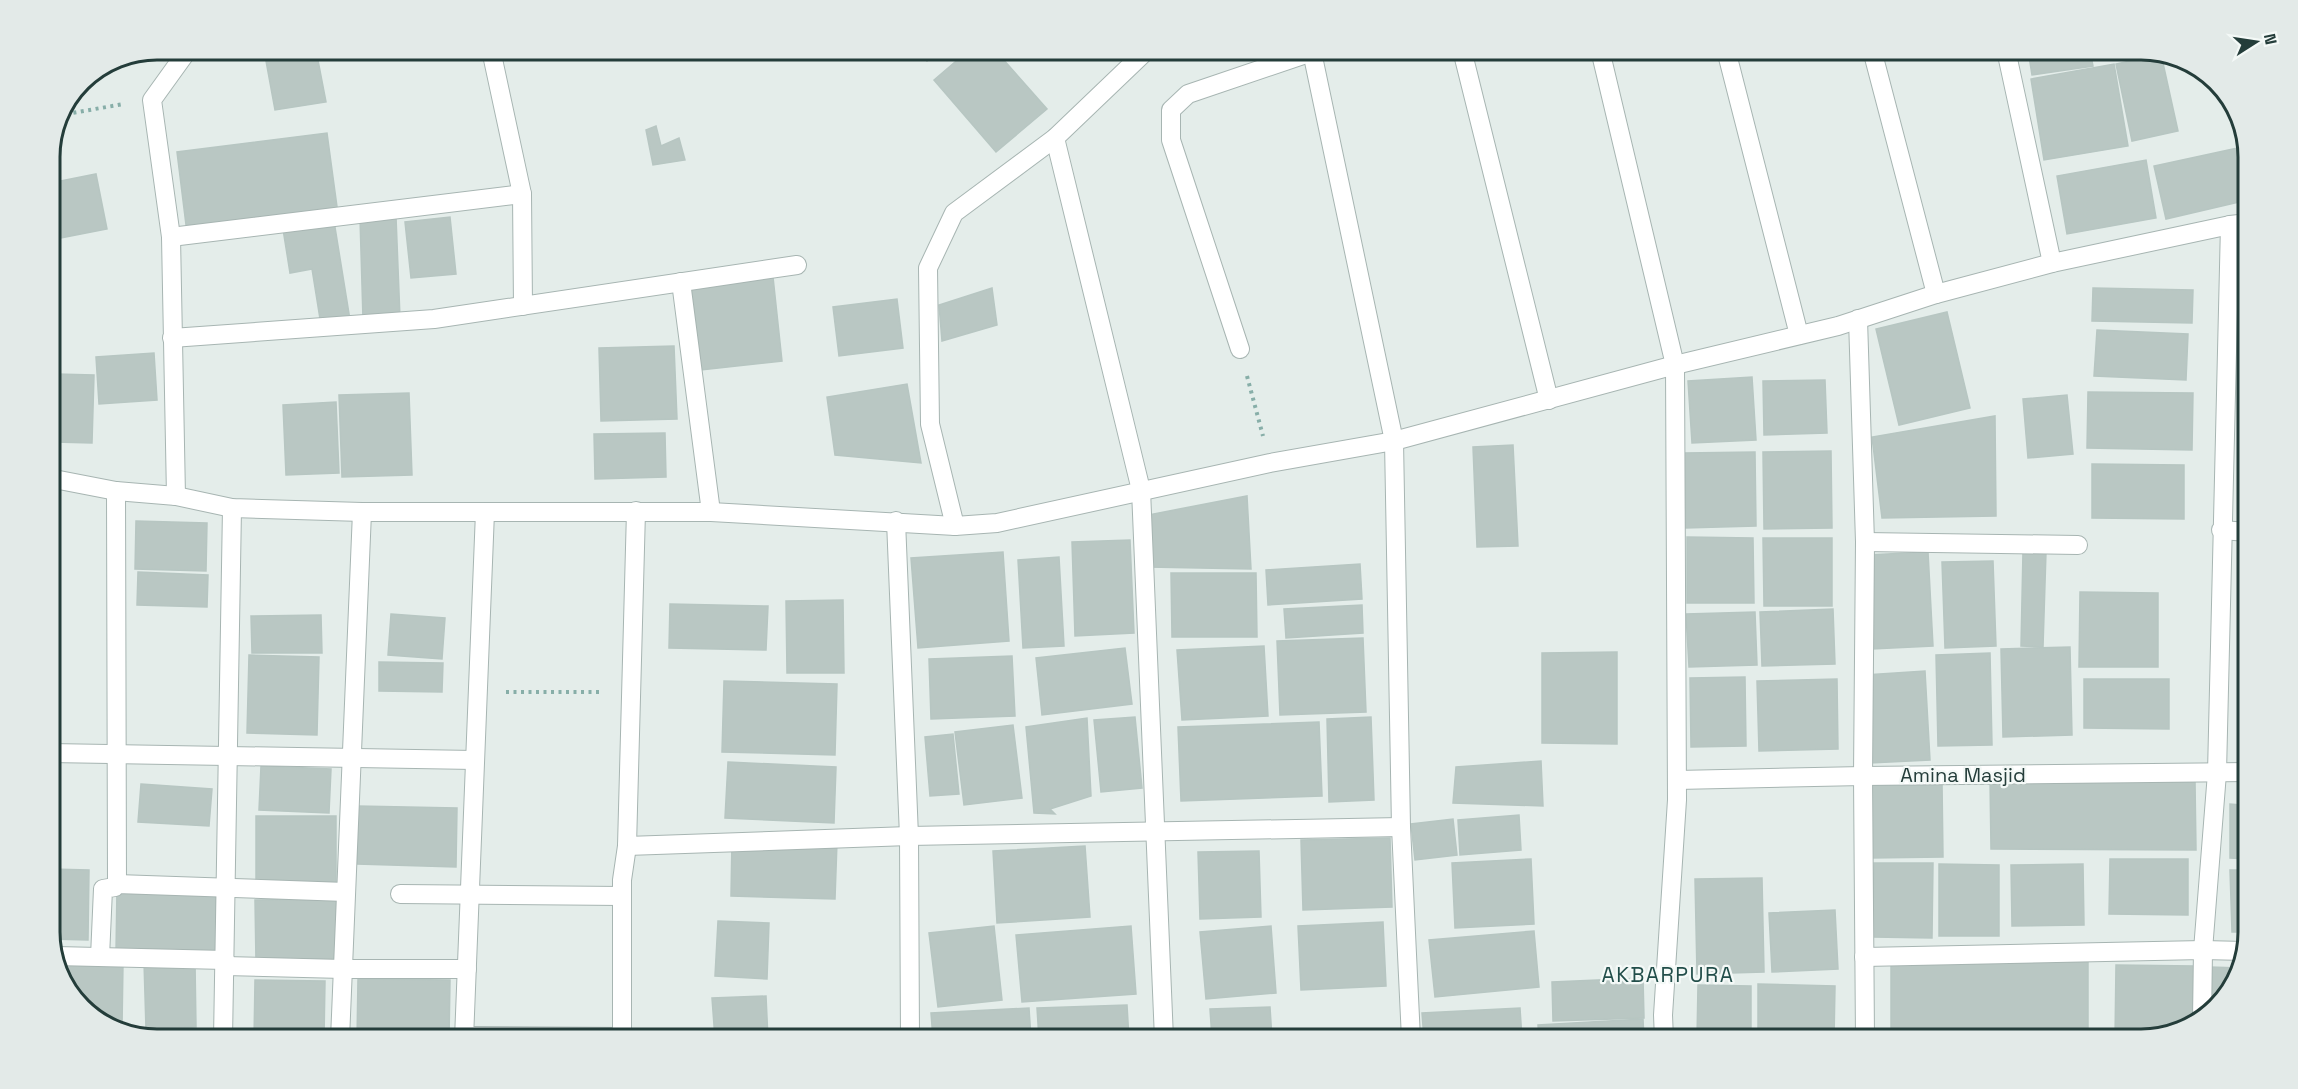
<svg xmlns="http://www.w3.org/2000/svg" width="2298" height="1089" font-family="'Space Grotesk',sans-serif">
  <style>
    .building { fill: #b9c7c3; stroke: #b7c6c2; stroke-width: 1.5 }
    .lines { fill: none; stroke-linecap: round; stroke-linejoin: round }
    .minor-casing { stroke: #a7b5b2; stroke-width: 20 }
    .path { stroke: #87aea8; stroke-width: 4; stroke-dasharray: 3 4.5; stroke-linecap: butt }
    .minor { stroke: #fff; stroke-width: 18 }
    .labels { text-anchor: middle; stroke-width: 4.5; stroke-linejoin: round; paint-order: stroke }
    .street-label { font-size: 20px; fill: #243d3a; stroke: #f4f9f7 }
    .neighbourhood-label { font-size: 21px; letter-spacing: 1.5px; fill: #224e4a; stroke: #f4f9f7 }
    .rim { fill: none; stroke: #243d3a; stroke-width: 3 }
  </style>
  <rect width="100%" height="100%" fill="#e4edea"/>
  <g class="building">
    <polygon points="264,50 316,50 326,102 275,110"/>
    <polygon points="810,50 844,50 845,56 814,59"/>
    <polygon points="917,50 941,50 927,61"/>
    <polygon points="969,50 995,50 1047,109 996,152 934,80"/>
    <polygon points="2028,50 2090,50 2093,66 2032,75"/>
    <polygon points="2161,54 2178,131 2132,141 2116,64"/>
    <polygon points="2114,64 2128,146 2044,160 2031,79"/>
    <polygon points="656,126 661,146 679,138 685,160 653,165 646,130"/>
    <polygon points="327,133 338,214 187,233 177,152"/>
    <polygon points="2247,146 2248,200 2166,219 2154,166"/>
    <polygon points="2146,160 2156,218 2067,234 2057,176"/>
    <polygon points="96,174 107,229 50,240 50,183"/>
    <polygon points="396,217 400,318 363,319 360,218"/>
    <polygon points="450,217 456,274 411,278 405,222"/>
    <polygon points="334,221 350,320 321,325 312,269 290,273 283,229"/>
    <polygon points="773,277 782,361 701,370 691,285"/>
    <polygon points="992,288 997,325 942,341 939,305"/>
    <polygon points="2093,288 2193,290 2192,323 2092,321"/>
    <polygon points="897,299 903,348 839,356 833,307"/>
    <polygon points="1947,312 1970,408 1899,425 1876,329"/>
    <polygon points="2097,330 2188,334 2186,380 2094,376"/>
    <polygon points="674,346 677,419 601,421 599,348"/>
    <polygon points="154,353 157,400 99,404 96,357"/>
    <polygon points="56,374 94,375 92,443 55,442"/>
    <polygon points="1752,377 1756,440 1692,443 1688,381"/>
    <polygon points="1825,380 1827,433 1764,435 1763,381"/>
    <polygon points="907,384 921,463 835,455 827,397"/>
    <polygon points="2088,392 2193,393 2192,450 2087,448"/>
    <polygon points="409,393 412,475 342,477 339,395"/>
    <polygon points="2067,395 2073,454 2028,458 2023,399"/>
    <polygon points="336,402 339,473 286,475 283,405"/>
    <polygon points="1995,416 1996,516 1882,518 1872,437"/>
    <polygon points="665,433 666,477 595,479 594,434"/>
    <polygon points="1513,445 1518,546 1477,547 1473,447"/>
    <polygon points="1831,451 1832,528 1764,529 1763,452"/>
    <polygon points="1755,452 1756,526 1685,528 1684,453"/>
    <polygon points="2092,464 2184,465 2184,519 2092,518"/>
    <polygon points="1247,496 1251,569 1148,567 1148,515"/>
    <polygon points="136,521 207,523 206,571 135,569"/>
    <polygon points="1687,537 1753,538 1754,603 1687,603"/>
    <polygon points="1763,538 1832,538 1832,606 1764,606"/>
    <polygon points="1130,540 1134,633 1075,636 1072,542"/>
    <polygon points="2023,551 2046,552 2043,647 2021,646"/>
    <polygon points="1003,552 1009,641 918,648 911,558"/>
    <polygon points="1928,552 1933,646 1872,649 1867,555"/>
    <polygon points="1059,557 1064,646 1023,648 1018,560"/>
    <polygon points="1993,561 1996,646 1945,648 1942,562"/>
    <polygon points="1360,564 1362,599 1268,605 1266,570"/>
    <polygon points="138,572 208,575 207,607 137,605"/>
    <polygon points="1171,573 1256,573 1257,637 1172,637"/>
    <polygon points="2080,592 2158,593 2158,667 2079,667"/>
    <polygon points="843,600 844,673 787,673 786,601"/>
    <polygon points="670,604 768,606 766,650 669,648"/>
    <polygon points="1362,605 1363,633 1286,638 1284,609"/>
    <polygon points="1833,609 1835,664 1762,666 1760,612"/>
    <polygon points="1755,612 1757,665 1689,667 1686,614"/>
    <polygon points="391,614 445,618 442,659 388,655"/>
    <polygon points="321,615 322,653 252,653 251,616"/>
    <polygon points="1363,638 1366,712 1280,715 1277,641"/>
    <polygon points="1264,646 1268,716 1182,720 1177,650"/>
    <polygon points="2070,647 2072,735 2003,737 2001,649"/>
    <polygon points="1125,648 1132,704 1042,715 1036,658"/>
    <polygon points="1617,652 1617,744 1542,743 1542,653"/>
    <polygon points="1990,653 1992,745 1938,746 1936,655"/>
    <polygon points="249,655 319,657 317,735 247,733"/>
    <polygon points="1012,656 1015,716 931,719 929,659"/>
    <polygon points="379,662 443,663 442,692 379,691"/>
    <polygon points="1925,671 1930,760 1870,763 1865,675"/>
    <polygon points="1745,677 1746,746 1691,747 1690,678"/>
    <polygon points="1837,679 1838,749 1759,751 1757,681"/>
    <polygon points="2084,679 2169,679 2169,729 2084,728"/>
    <polygon points="724,681 837,684 835,755 722,752"/>
    <polygon points="1135,717 1142,788 1101,792 1094,720"/>
    <polygon points="1371,717 1374,800 1329,802 1327,719"/>
    <polygon points="1087,718 1091,796 1050,809 1055,814 1034,813 1026,727"/>
    <polygon points="1319,722 1322,796 1181,801 1178,727"/>
    <polygon points="1013,725 1022,798 964,805 955,732"/>
    <polygon points="953,734 959,794 930,796 925,737"/>
    <polygon points="1541,761 1543,806 1453,803 1456,767"/>
    <polygon points="728,762 836,767 834,823 725,818"/>
    <polygon points="261,766 331,769 329,813 259,810"/>
    <polygon points="1990,780 2195,781 2196,850 1991,849"/>
    <polygon points="1942,782 1943,857 1870,858 1869,783"/>
    <polygon points="2242,783 2248,783 2248,859 2230,858 2230,804 2242,805"/>
    <polygon points="141,784 212,789 209,826 138,822"/>
    <polygon points="357,806 457,808 456,867 357,864"/>
    <polygon points="1519,815 1521,850 1460,855 1458,820"/>
    <polygon points="256,816 336,816 336,887 256,886"/>
    <polygon points="1453,819 1457,855 1415,860 1411,824"/>
    <polygon points="1390,838 1392,907 1303,910 1301,840"/>
    <polygon points="732,840 837,842 835,899 731,896"/>
    <polygon points="1085,846 1090,917 997,923 993,851"/>
    <polygon points="1259,851 1261,917 1200,919 1198,852"/>
    <polygon points="1531,859 1534,924 1455,928 1452,863"/>
    <polygon points="2110,859 2188,859 2188,915 2109,914"/>
    <polygon points="1874,863 1933,863 1932,938 1873,937"/>
    <polygon points="1939,864 1999,865 1999,936 1939,936"/>
    <polygon points="2083,864 2084,925 2012,926 2011,865"/>
    <polygon points="50,869 89,870 88,940 50,939"/>
    <polygon points="2230,870 2248,870 2248,932 2232,932"/>
    <polygon points="1762,878 1764,972 1697,974 1695,879"/>
    <polygon points="117,888 221,892 219,956 116,952"/>
    <polygon points="336,899 337,961 256,962 255,900"/>
    <polygon points="1835,910 1838,969 1772,972 1769,913"/>
    <polygon points="718,921 769,923 767,979 715,976"/>
    <polygon points="1383,922 1386,986 1301,990 1298,926"/>
    <polygon points="994,926 1002,1000 938,1007 929,933"/>
    <polygon points="1131,926 1136,994 1022,1002 1016,935"/>
    <polygon points="1271,926 1276,993 1206,999 1200,932"/>
    <polygon points="1534,931 1539,987 1435,997 1429,940"/>
    <polygon points="1891,958 2088,959 2088,1038 1891,1037"/>
    <polygon points="58,962 123,963 122,1028 111,1028 71,997"/>
    <polygon points="144,962 195,962 196,1027 146,1029"/>
    <polygon points="2116,965 2194,966 2193,1024 2141,1039 2115,1039"/>
    <polygon points="2209,967 2241,968 2240,974 2208,1012"/>
    <polygon points="1643,978 1644,1018 1553,1021 1552,982"/>
    <polygon points="358,979 450,980 449,1039 357,1039"/>
    <polygon points="255,980 325,981 324,1039 254,1039"/>
    <polygon points="1758,984 1835,986 1834,1039 1758,1039"/>
    <polygon points="1698,985 1751,986 1751,1039 1697,1038"/>
    <polygon points="766,996 768,1039 715,1039 712,998"/>
    <polygon points="1127,1005 1129,1039 1039,1039 1037,1008"/>
    <polygon points="1270,1007 1272,1039 1212,1039 1210,1009"/>
    <polygon points="1029,1008 1031,1039 933,1039 931,1013"/>
    <polygon points="1520,1008 1522,1039 1424,1039 1422,1013"/>
    <polygon points="1643,1019 1644,1039 1539,1039 1538,1025"/>
  </g>
  <g class="lines">
    <g class="minor-casing">
      <g id="minor">
        <polyline points="491,50 522,194 523,306"/>
        <polyline points="1462,50 1549,400"/>
        <polyline points="1600,50 1675,365 1677,800 1663,1015 1664,1039"/>
        <polyline points="1726,50 1799,335"/>
        <polyline points="1872,50 1936,294"/>
        <polyline points="2006,50 2052,263"/>
        <polyline points="1312,52 1394,441 1401,827 1411,1039"/>
        <polyline points="1055,138 1141,490 1164,1039"/>
        <polyline points="171,237 522,194"/>
        <polyline points="681,282 711,512"/>
        <polyline points="1858,319 1865,542 1863,776 1865,1039"/>
        <polyline points="172,338 434,319 797,265"/>
        <polyline points="1240,349 1171,140 1171,110 1188,94 1312,52 1327,50"/>
        <polyline points="50,476 54,479 116,491 176,496 232,508 362,512 711,512 955,526 997,523 1270,463 1394,441 1675,365 1838,326 1936,294 2052,263 2230,225 2248,223"/>
        <polyline points="116,491 117,884"/>
        <polyline points="176,496 171,237 152,100 188,50"/>
        <polyline points="896,521 909,836 910,1039"/>
        <polyline points="955,526 930,424 928,268 954,213 1055,138 1147,50"/>
        <polyline points="2221,530 2248,532"/>
        <polyline points="1865,542 2078,545"/>
        <polyline points="50,753 474,760"/>
        <polyline points="1677,780 1863,776 2248,772"/>
        <polyline points="627,846 909,836 1401,827"/>
        <polyline points="400,894 622,896"/>
        <polyline points="56,956 225,960"/>
        <polyline points="100,957 103,889 115,887 117,884 346,892"/>
        <polyline points="1864,957 2203,950 2245,951"/>
        <polyline points="225,966 343,969 467,969"/>
        <polyline points="2202,1020 2203,950 2217,773 2230,225"/>
        <polyline points="464,1036 622,1037"/>
        <polyline points="147,1037 233,1039"/>
        <polyline points="223,1039 232,508"/>
        <polyline points="340,1039 362,512"/>
        <polyline points="464,1039 485,512"/>
        <polyline points="622,1039 622,880 627,846 636,511"/>
      </g>
    </g>
    <g class="path">
      <polyline points="66,114 124,104"/>
      <polyline points="1247,376 1263,436"/>
      <polyline points="506,692 603,692"/>
    </g>
    <use href="#minor" class="minor"/>
  </g>
  <g class="labels">
    <g class="street-label">
      <text x="1963" y="782">Amina Masjid</text>
    </g>
    <g class="neighbourhood-label">
      <text x="1668" y="982">AKBARPURA</text>
    </g>
  </g>
  <path d="M0 0H2298V1089H0ZM157 60H2141A97 97 0 0 1 2238 157V932A97 97 0 0 1 2141 1029H157A97 97 0 0 1 60 932V157A97 97 0 0 1 157 60Z" fill="#e3eae8" fill-rule="evenodd"/>
  <path class="rim" d="M157 60H2141A97 97 0 0 1 2238 157V932A97 97 0 0 1 2141 1029H157A97 97 0 0 1 60 932V157A97 97 0 0 1 157 60Z"/>
  <g transform="translate(2256 42) rotate(78)" stroke="#f4f9f7" stroke-width="4.5" paint-order="stroke">
  <path d="M0-4.5L10 22L0 15L-10 22Z" fill="#243d3a"/>
  <text y="-9" font-size="16" font-weight="bold" text-anchor="middle" fill="#243d3a">N</text>
  </g>
</svg>
